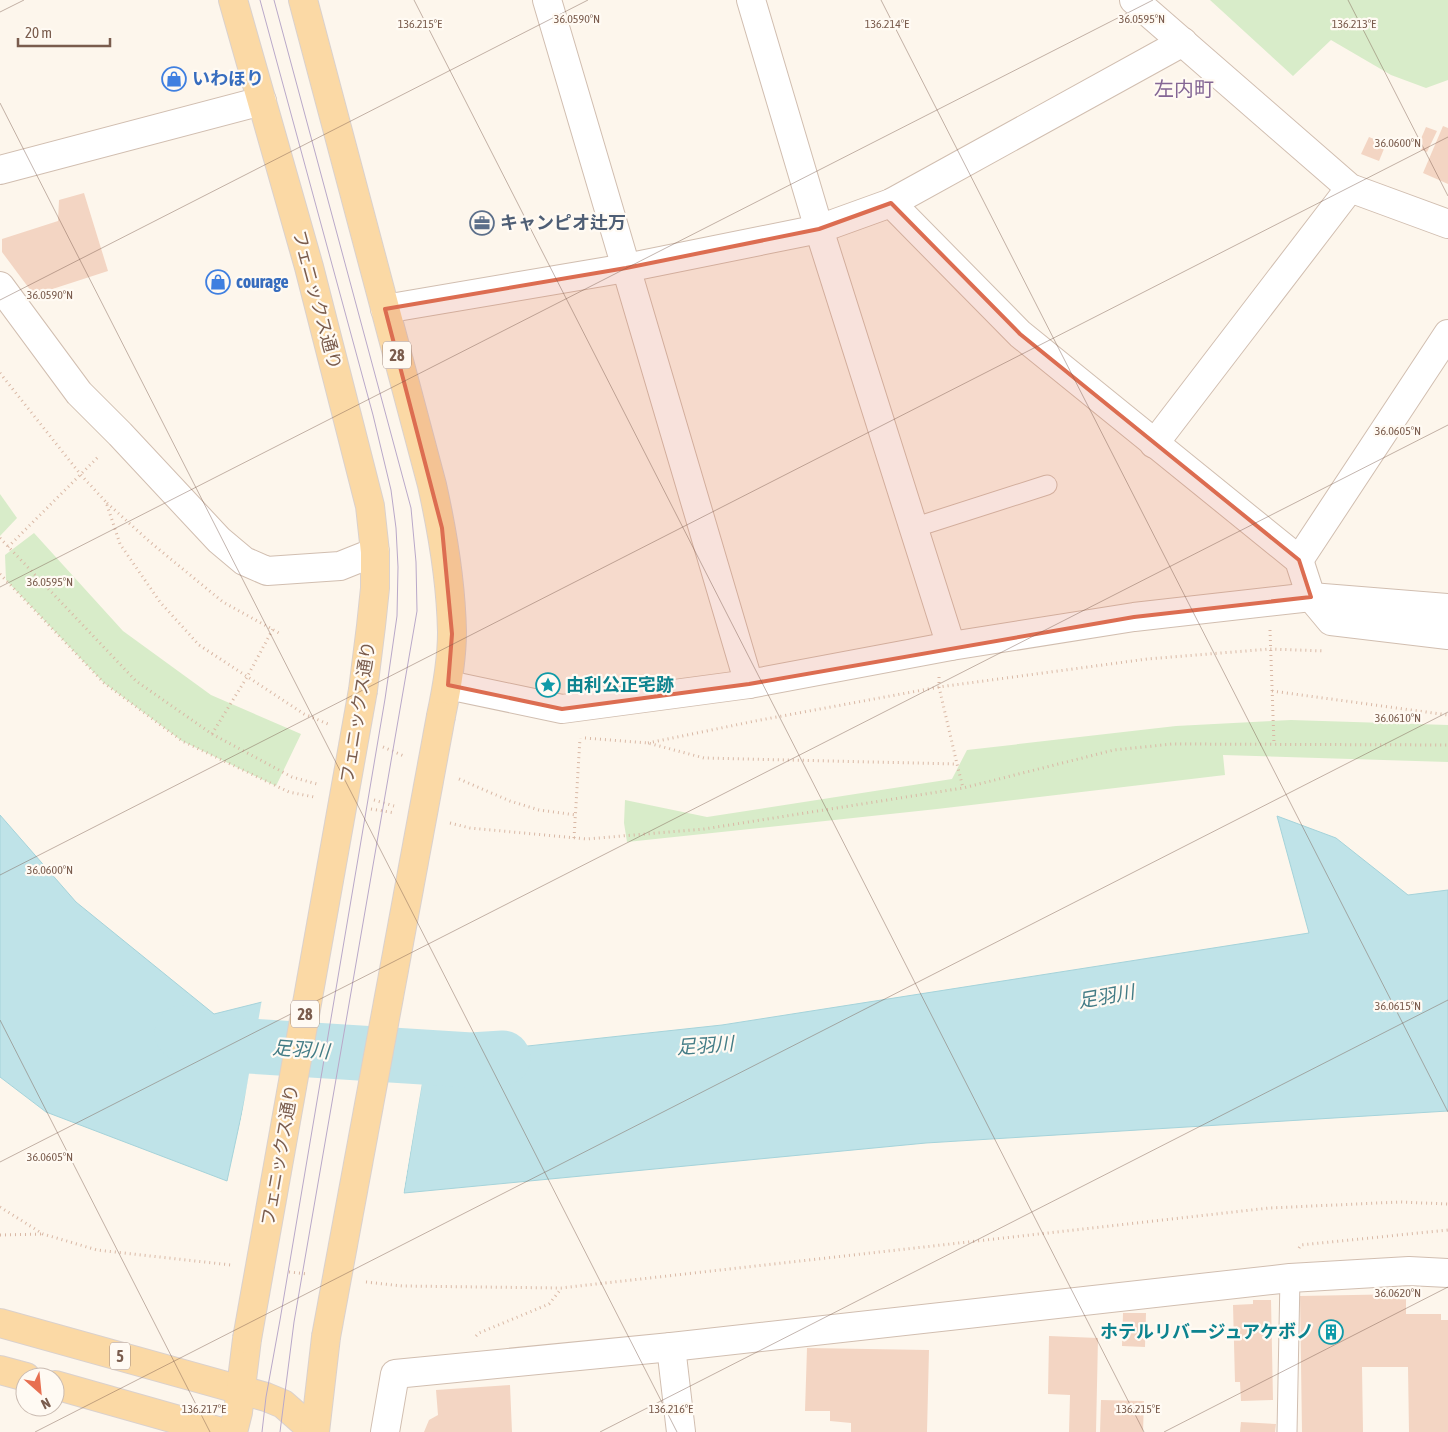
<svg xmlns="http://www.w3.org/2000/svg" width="1448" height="1432" font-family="'Asap Condensed','Noto Sans JP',sans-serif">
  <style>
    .green { fill: #d8ecc9 }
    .water { fill: #bfe3e8; stroke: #a5d3da }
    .pier { fill: #fdf6ec }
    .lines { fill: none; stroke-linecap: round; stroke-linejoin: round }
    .river { stroke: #bfe3e8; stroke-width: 55 }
    .building { fill: #f3d5c3 }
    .service-casing { stroke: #d1beb0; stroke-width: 21 }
    .minor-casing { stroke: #d1beb0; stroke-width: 30 }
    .primary-casing { stroke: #dad1cd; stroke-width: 30 }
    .path { stroke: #d9b8a5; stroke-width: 3; stroke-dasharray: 1 4; stroke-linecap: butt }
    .service { stroke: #fff; stroke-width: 19 }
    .minor { stroke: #fff; stroke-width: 28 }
    .primary { stroke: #fbd9a5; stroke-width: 28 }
    .tram { stroke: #b9a8c9; stroke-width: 1 }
    .primary-bridge-casing { stroke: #dad1cd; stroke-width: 30; stroke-linecap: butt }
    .primary-bridge { stroke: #fbd9a5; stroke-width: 28 }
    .marked { fill: #dc6d51; fill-opacity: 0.2; stroke: #dc6d51; stroke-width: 4; stroke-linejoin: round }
    .ticks { fill: none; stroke: #7a5c4d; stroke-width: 1; stroke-opacity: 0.45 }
    .labels { text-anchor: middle; stroke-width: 4.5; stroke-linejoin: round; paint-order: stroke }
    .shield { fill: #fffaf3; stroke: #a28b7f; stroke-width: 1 }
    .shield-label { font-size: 16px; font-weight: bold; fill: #7a5c4d }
    .shop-label { font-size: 18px; font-weight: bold; fill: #366cbe; stroke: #fffaf3; text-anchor: start }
    .service-label { font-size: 18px; font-weight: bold; fill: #4e5e75; stroke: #fffaf3; text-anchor: start }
    .street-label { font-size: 18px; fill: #7a5c4d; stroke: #fffaf3 }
    .culture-label { font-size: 18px; font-weight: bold; fill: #0d838f; stroke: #fffaf3; text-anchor: start }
    .water-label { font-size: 19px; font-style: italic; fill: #437c86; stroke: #fffaf3 }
    .quarter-label { font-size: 20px; fill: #846695; stroke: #fffaf3 }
    .ticks-label { font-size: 12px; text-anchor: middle; fill: #7a5c4d; stroke: #fffaf3; stroke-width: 4.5; stroke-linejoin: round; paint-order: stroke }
  </style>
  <rect width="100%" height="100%" fill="#fdf6ec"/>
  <g class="green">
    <polygon points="1210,0 1448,0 1448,80 1426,88 1391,75 1331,40 1293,76"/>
    <polygon points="0,494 17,518 0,536"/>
    <polygon points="34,533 123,631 211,695 301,734 276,786 182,741 104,683 6,580 5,555"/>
    <polygon points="1291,720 1448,725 1448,762 1223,755 1225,775 937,809 627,842 624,823 625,800 707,817 952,779 967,750 1176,726"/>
  </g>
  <g class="water">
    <polygon points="0,815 76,902 214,1014 266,1001 227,1181 46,1112 0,1077"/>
    <polygon points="1277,816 1336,838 1408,895 1448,890 1448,1111 926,1143 404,1193 426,1057 722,1025 1309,933"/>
  </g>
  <g class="pier">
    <polygon points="266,998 268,1001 235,1154 262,999"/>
    <polygon points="427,1054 403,1195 401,1192 424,1056"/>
  </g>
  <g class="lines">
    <polyline class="river" points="182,1033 200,1043 471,1060 503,1058"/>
  </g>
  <g class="building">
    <polygon points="1443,126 1448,128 1448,184 1423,173"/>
    <polygon points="1426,127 1437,131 1427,152 1417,148"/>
    <polygon points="1369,137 1386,144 1379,161 1361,154"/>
    <polygon points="84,193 108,271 34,295 2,252 2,239 58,221 59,200"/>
    <polygon points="1406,1294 1406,1314 1441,1314 1441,1320 1448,1320 1448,1432 1409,1432 1408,1367 1362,1367 1363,1432 1302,1432 1300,1296"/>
    <polygon points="1253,1300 1271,1300 1273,1400 1241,1401 1240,1382 1235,1382 1233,1305 1253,1304"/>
    <polygon points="1123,1313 1146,1313 1145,1347 1122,1346"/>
    <polygon points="1049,1336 1098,1338 1096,1432 1069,1432 1070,1395 1048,1394"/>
    <polygon points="807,1348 929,1350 927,1432 851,1432 851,1423 830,1421 830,1411 805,1411"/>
    <polygon points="510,1385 512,1432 424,1432 429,1420 438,1415 436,1390"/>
    <polygon points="1101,1400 1144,1401 1143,1432 1100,1432"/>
    <polygon points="1241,1422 1276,1424 1275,1432 1240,1432"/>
  </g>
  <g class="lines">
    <g class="service-casing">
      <g id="service">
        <polyline points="913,528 1047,485"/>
        <polyline points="1287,1432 1290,1278"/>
      </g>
    </g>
    <g class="minor-casing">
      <g id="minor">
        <polyline points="547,0 749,684"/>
        <polyline points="751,0 819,229 951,646"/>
        <polyline points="1134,0 1350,188 1448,224"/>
        <polyline points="0,170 262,101"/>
        <polyline points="891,203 1020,334 1299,560 1311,597 1331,621 1448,635"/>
        <polyline points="0,286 79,393 120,434 219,540 244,561 267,571 340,566 375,552"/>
        <polyline points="385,309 626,268 819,229 891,203 1183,42"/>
        <polyline points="1154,444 1350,188"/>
        <polyline points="1299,560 1448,334"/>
        <polyline points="448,685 562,709 749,684 951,646 1134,617 1311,597 1448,608"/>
        <polyline points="671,1347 681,1432"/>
        <polyline points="385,1432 395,1374 671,1347 1290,1278 1409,1271 1448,1273"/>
      </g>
    </g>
    <g class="primary-casing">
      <g id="primary">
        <polyline points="233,0 309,267 370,506 375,552 375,588 371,626 363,690"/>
        <path d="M303,0L432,485C443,534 451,582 452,632C452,660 447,688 441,716"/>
        <polyline points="0,1323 266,1397 283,1404 315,1432"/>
        <polyline points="0,1370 26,1377"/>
        <polyline points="55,1385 221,1432"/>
        <polyline points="233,1432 238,1412 247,1339"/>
        <polyline points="315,1432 326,1337"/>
      </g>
    </g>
    <g class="path">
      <polyline points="0,373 81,475 106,502 120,544 160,602 199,645 304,714 328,724"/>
      <polyline points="107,503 150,542 223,602 279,633"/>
      <polyline points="0,538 136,681 212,734 292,777 317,784"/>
      <polyline points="8,547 99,456"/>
      <polyline points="0,574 104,683 182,741 289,792 314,797"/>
      <polyline points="1270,630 1274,744"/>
      <polyline points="939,677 939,687 957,764"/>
      <polyline points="1272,691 1448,715"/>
      <polyline points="212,734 247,677 273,629"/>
      <polyline points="585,738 648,743 704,758 957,764 963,788"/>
      <polyline points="648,743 755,721 939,687 1147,659 1270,649 1325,651"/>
      <polyline points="383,747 404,756"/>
      <polyline points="459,779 510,801 539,810 576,815"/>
      <polyline points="374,800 394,806"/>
      <polyline points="371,809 395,813"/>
      <polyline points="450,823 470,828 587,839 704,829 963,788 1114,750 1172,744 1448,745"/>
      <polyline points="574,838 580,738"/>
      <polyline points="0,1207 43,1234 97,1250 231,1265"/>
      <polyline points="0,1235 42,1234"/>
      <polyline points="1299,1248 1301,1245 1448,1230"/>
      <polyline points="289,1272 308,1274"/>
      <polyline points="366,1282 402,1286 561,1288 1269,1208 1400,1202 1448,1204"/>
      <polyline points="476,1336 479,1333 549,1304 561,1289"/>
    </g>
    <use href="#service" class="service"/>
    <use href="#minor" class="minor"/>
    <use href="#primary" class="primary"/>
    <g class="tram">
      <polyline points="260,0 373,415 391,490 396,528 398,567 397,616 385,699 280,1320 266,1397 262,1432"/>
      <polyline points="274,0 411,508 416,562 417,611 294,1322 280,1432"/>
    </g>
    <g class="primary-bridge-casing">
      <g id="primary-bridge">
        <polyline points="326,1337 441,716"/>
        <polyline points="247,1339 363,690"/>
      </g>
    </g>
    <use href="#primary-bridge" class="primary-bridge"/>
  </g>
  <path class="marked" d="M891,203L1020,334L1299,560L1311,597L1134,617L749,684L562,709L448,685L452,634L442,528L385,309L626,268L819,229Z"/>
  <path class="ticks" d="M414,0L1144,1432M881,0L1448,1112M1348,0L1448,196M0,12L24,0M0,103L677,1432M0,300L588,0M0,587L1153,0M0,875L1448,137M0,1020L210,1432M0,1162L1448,425M35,1432L1448,712M600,1432L1448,1000M1164,1432L1448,1287"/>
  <defs>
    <g id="shop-ring" transform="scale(1.25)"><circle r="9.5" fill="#fffaf3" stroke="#3f7fe0" stroke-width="1.5"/><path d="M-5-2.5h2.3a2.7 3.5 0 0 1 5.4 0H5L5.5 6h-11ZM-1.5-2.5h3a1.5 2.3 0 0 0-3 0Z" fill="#3f7fe0"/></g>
    <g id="office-ring" transform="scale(1.25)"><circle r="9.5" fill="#fffaf3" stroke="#5c6f8a" stroke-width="1.5"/><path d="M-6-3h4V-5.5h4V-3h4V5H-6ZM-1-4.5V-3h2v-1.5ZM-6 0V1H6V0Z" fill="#5c6f8a"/></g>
    <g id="sight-ring" transform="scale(1.25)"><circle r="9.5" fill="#fffaf3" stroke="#0f9aa8" stroke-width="1.5"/><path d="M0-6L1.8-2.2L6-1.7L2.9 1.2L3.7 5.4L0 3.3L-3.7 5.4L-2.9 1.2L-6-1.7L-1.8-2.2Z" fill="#0f9aa8"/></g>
    <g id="building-ring" transform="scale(1.25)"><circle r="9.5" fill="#fffaf3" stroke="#0f9aa8" stroke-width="1.5"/><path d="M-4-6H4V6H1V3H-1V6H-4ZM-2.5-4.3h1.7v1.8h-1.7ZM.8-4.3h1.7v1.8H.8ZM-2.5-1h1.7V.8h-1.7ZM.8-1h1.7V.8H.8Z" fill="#0f9aa8"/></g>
  </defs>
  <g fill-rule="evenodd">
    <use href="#shop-ring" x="174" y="79"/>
    <use href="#office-ring" x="482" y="223"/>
    <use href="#shop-ring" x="218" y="282"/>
    <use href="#sight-ring" x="548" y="685"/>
    <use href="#building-ring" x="1331" y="1332"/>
  </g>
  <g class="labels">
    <g class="shield">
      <rect x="383" y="341.5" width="28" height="27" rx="4"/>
      <rect x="291" y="1000.5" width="28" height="27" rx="4"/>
      <rect x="110" y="1342.5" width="20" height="27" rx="4"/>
    </g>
    <g class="shield-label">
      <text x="397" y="361">28</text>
      <text x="305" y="1020">28</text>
      <text x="120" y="1362">5</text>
    </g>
    <g class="shop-label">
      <text x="192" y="85">いわほり</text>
      <text x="236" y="288">courage</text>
    </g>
    <g class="service-label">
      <text x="500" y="229">キャンピオ辻万</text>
    </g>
    <g class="street-label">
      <text transform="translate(317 300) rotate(75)" y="6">フェニックス通り</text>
      <text transform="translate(358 712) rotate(-81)" y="6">フェニックス通り</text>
      <text transform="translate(280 1155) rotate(-80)" y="6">フェニックス通り</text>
    </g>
    <g class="culture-label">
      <text x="566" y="691">由利公正宅跡</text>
      <text x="1314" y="1338" text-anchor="end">ホテルリバージュアケボノ</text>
    </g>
    <g class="water-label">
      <text transform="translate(1106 996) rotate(-10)" y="7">足羽川</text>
      <text transform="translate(705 1045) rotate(-4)" y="7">足羽川</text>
      <text transform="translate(301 1049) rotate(4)" y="7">足羽川</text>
    </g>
    <g class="quarter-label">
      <text x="1184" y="96">左内町</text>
    </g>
  </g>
  <g class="ticks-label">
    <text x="577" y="23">36.0590°N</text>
    <text x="1142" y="23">36.0595°N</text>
    <text x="420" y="28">136.215°E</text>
    <text x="887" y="28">136.214°E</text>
    <text x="1354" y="28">136.213°E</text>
    <text x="1398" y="147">36.0600°N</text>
    <text x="50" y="299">36.0590°N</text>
    <text x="1398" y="435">36.0605°N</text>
    <text x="50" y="586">36.0595°N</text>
    <text x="1398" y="722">36.0610°N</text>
    <text x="50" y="874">36.0600°N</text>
    <text x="1398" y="1010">36.0615°N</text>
    <text x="50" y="1161">36.0605°N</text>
    <text x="1398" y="1297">36.0620°N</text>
    <text x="204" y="1413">136.217°E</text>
    <text x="671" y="1413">136.216°E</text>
    <text x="1138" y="1413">136.215°E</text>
  </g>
  <g transform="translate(40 1392) rotate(153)"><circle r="24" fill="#fffaf3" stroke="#cabbb1"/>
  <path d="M0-4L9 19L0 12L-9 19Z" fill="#e76f51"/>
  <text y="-8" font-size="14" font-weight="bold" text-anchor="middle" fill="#7a5c4d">N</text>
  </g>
  <path d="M18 38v8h92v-8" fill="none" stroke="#7a5c4d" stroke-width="2.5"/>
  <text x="25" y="38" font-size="15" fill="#7a5c4d" stroke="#fffaf3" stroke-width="4" paint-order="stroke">20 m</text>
</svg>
